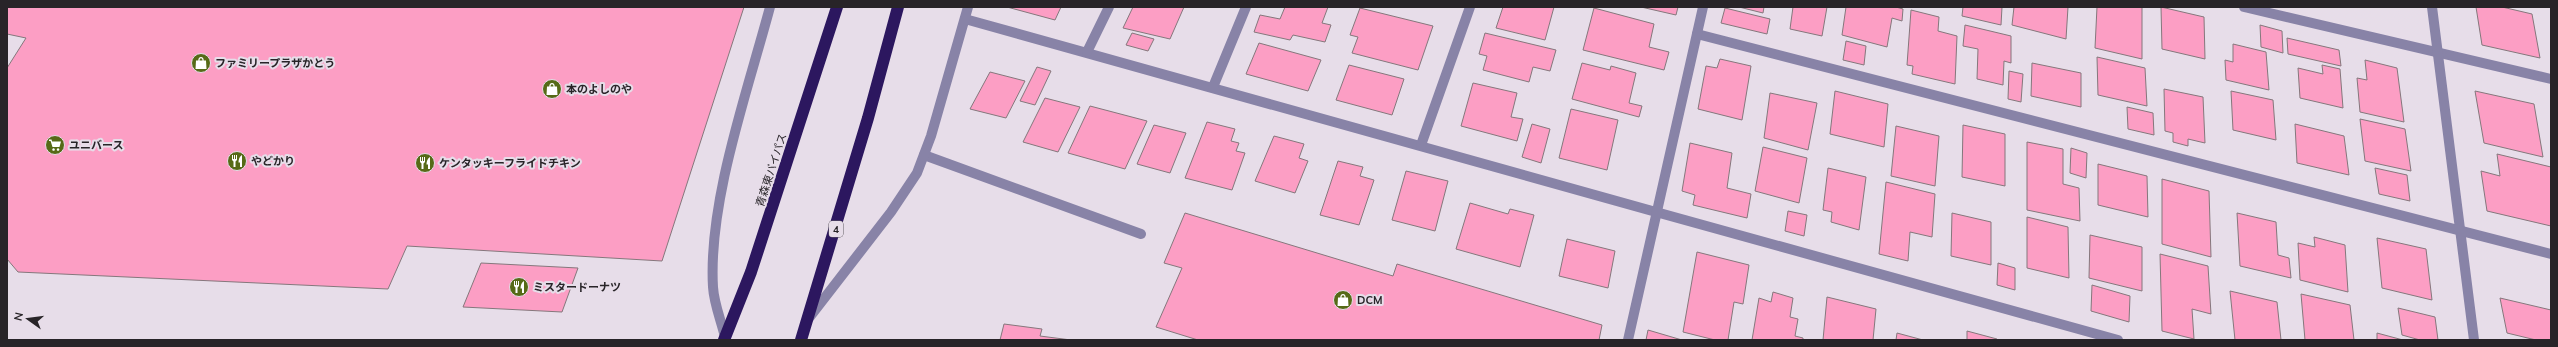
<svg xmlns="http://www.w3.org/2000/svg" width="2558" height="347" font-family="Mulish,'Noto Sans JP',sans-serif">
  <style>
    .building { fill: #fc9ec4; stroke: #85777c }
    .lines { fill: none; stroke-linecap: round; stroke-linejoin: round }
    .minor { stroke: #8883a7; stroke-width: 10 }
    .highway { stroke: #2c175f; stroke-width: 12 }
    .labels { text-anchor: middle; stroke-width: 4; stroke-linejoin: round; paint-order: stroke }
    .shield { fill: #e7dde9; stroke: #615c62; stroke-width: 1 }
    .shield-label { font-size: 10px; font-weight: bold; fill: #282428 }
    .poi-label { font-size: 11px; font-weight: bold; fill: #282428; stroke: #e7dde9; text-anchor: start }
    .street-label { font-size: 11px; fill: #282428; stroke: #e7dde9 }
  </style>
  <rect width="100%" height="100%" fill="#e7dde9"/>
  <g class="building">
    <polygon points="7,7 744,7 662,261 407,246 388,289 18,272 7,259 7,68 26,38 7,34"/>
    <polygon points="1007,7 1061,7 1055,20"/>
    <polygon points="1133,7 1184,7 1170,39 1123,28"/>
    <polygon points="1285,7 1328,7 1322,23 1331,25 1325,42 1293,35 1290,40 1254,32 1260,15 1280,19"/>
    <polygon points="1503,7 1554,7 1545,40 1496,28"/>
    <polygon points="1641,7 1678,7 1676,15"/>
    <polygon points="1739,7 1764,7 1763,13"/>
    <polygon points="1793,7 1827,7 1822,36 1790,29"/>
    <polygon points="1846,7 1896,7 1903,9 1902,21 1892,18 1887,47 1842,35"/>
    <polygon points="1963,7 2002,7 2001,25 1962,16"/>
    <polygon points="2014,7 2068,7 2066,39 2012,25"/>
    <polygon points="2097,7 2142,7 2142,59 2095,48"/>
    <polygon points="2161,7 2204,17 2205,59 2162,49"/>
    <polygon points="2476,7 2502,7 2532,14 2540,58 2482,45"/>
    <polygon points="1360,8 1433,26 1418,70 1352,53 1358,37 1350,35"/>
    <polygon points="1594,8 1654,24 1649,47 1669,52 1664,70 1583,50"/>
    <polygon points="1725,8 1770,19 1767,34 1721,23"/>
    <polygon points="1911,10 1939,17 1938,31 1957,36 1955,84 1912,74 1913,66 1907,65"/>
    <polygon points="1965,25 2011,36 2011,63 2004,61 2003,85 1977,79 1978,49 1963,46"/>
    <polygon points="2260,25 2282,31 2283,53 2261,47"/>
    <polygon points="1132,33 1154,39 1148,51 1126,45"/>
    <polygon points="1485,33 1556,50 1550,71 1533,67 1529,82 1483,70 1487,56 1479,54"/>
    <polygon points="2287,38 2339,50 2341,66 2288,54"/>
    <polygon points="1846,41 1866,46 1864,65 1843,60"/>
    <polygon points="1259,43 1321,60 1308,91 1246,74"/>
    <polygon points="2233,44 2266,52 2269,90 2226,80 2225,60 2233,62"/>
    <polygon points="2097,57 2145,68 2147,106 2098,95"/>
    <polygon points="1720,59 1751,66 1742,120 1698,109 1706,66 1717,68"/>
    <polygon points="2365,60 2397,68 2404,122 2360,112 2357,78 2367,80"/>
    <polygon points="1582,63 1610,70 1611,66 1636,73 1629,103 1642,106 1639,117 1572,99"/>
    <polygon points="2032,63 2081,73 2081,107 2031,96"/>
    <polygon points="1349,65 1404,79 1392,115 1336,100"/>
    <polygon points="2322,65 2340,69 2343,108 2300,98 2298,68 2323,74"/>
    <polygon points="1037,67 1051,71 1035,105 1020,101"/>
    <polygon points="2009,71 2023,74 2021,102 2008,99"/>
    <polygon points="990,72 1025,81 1006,118 970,109"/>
    <polygon points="1473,83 1517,93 1511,117 1523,119 1517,141 1461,126"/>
    <polygon points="2164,89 2203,97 2205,143 2188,139 2188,146 2173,142 2173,133 2165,131"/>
    <polygon points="1835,91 1888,104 1884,147 1830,134"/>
    <polygon points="2231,91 2273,100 2276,140 2233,130"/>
    <polygon points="2475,91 2534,104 2543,157 2484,143"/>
    <polygon points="1770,93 1817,103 1808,150 1764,138"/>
    <polygon points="1045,98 1080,107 1058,152 1023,142"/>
    <polygon points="1090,106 1147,121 1125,169 1068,153"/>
    <polygon points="2127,107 2153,113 2154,135 2128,129"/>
    <polygon points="1571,109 1618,120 1607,170 1559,158"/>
    <polygon points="2360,119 2405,129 2411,171 2365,161"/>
    <polygon points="1207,122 1235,129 1231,141 1239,143 1236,151 1245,153 1232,190 1185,178"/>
    <polygon points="1532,124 1550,129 1541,163 1522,157"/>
    <polygon points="2295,124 2344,136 2349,175 2297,163"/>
    <polygon points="1154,125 1186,133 1170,173 1137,164"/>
    <polygon points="1963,125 2005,134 2005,186 1962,177"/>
    <polygon points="1896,126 1939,136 1935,186 1891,176"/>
    <polygon points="1274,136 1304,144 1299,158 1308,161 1295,193 1255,181"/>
    <polygon points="2027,142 2063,149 2063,184 2079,188 2080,221 2027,210"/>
    <polygon points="1690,143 1732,153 1727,188 1751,194 1747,218 1693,205 1695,195 1682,191"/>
    <polygon points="1763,147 1807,158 1799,203 1755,191"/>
    <polygon points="2071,148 2087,153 2086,178 2070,173"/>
    <polygon points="2497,154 2551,167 2551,226 2487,211 2481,171 2500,176"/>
    <polygon points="1338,161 1363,167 1360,176 1374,180 1359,225 1320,215"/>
    <polygon points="2098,164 2147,176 2148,217 2098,205"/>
    <polygon points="1828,168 1866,177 1859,230 1831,222 1832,212 1823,210"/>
    <polygon points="2375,168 2407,175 2410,201 2379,194"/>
    <polygon points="1406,171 1448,181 1435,231 1392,220"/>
    <polygon points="2162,179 2209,191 2211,257 2162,244"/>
    <polygon points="1886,182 1935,194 1932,237 1910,232 1908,261 1879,254"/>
    <polygon points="1470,203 1508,214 1510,209 1534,215 1520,267 1456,249"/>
    <polygon points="1788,211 1807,215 1804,236 1785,231"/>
    <polygon points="1185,213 1393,276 1397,264 1602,325 1599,340 1198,340 1156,327 1182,268 1164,263"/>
    <polygon points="1952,213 1991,222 1991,265 1951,256"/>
    <polygon points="2237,213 2276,222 2278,255 2289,258 2291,278 2240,266"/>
    <polygon points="2027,217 2068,227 2069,278 2027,268"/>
    <polygon points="2090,235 2142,247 2142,291 2089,278"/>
    <polygon points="2314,237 2345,245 2348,292 2300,280 2298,243 2315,247"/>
    <polygon points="2377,238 2426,249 2432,300 2382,288"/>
    <polygon points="1567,239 1615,251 1608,288 1559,276"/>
    <polygon points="1697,252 1749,265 1743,304 1734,302 1728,340 1715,340 1683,332"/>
    <polygon points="2160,254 2208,266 2211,314 2192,309 2194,339 2162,331"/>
    <polygon points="481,263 578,268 562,312 463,307"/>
    <polygon points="1998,263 2015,268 2015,290 1997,285"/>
    <polygon points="2092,285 2130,296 2129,322 2091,311"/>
    <polygon points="2230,291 2277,302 2281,340 2235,340"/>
    <polygon points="1773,292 1793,298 1790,317 1798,319 1795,336 1803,338 1803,340 1752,340 1759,298 1771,302"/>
    <polygon points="2301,294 2350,305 2354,340 2305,340"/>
    <polygon points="1827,297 1876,309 1873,340 1823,340"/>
    <polygon points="2500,298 2551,310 2551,340 2536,340 2507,333"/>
    <polygon points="2398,308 2435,317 2438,340 2420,340 2402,335"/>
    <polygon points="1004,324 1042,329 1040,336 1071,340 1000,340"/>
    <polygon points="1648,330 1682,340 1646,340"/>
    <polygon points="1967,331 1997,339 1997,340 1967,340"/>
    <polygon points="1897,333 1923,340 1896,340"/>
    <polygon points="2377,333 2403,340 2377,340"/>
  </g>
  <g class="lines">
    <g class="minor">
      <polyline points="2244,7 2551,79"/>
      <polyline points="2432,7 2474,340"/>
      <path d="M965,19C1350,125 1733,235 2118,340"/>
      <polyline points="1697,34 2551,254"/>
      <polyline points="1087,52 1109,7"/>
      <polyline points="1213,87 1246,7"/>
      <polyline points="1421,145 1470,7"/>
      <polyline points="924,155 1141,234"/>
      <polyline points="809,318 891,212 917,173 931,136 968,7"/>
      <path d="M725,337C721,320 714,304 713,287C708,201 748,90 770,7"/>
      <polyline points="1628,340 1703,7"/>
    </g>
    <g class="highway">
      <polyline points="724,340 751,272 837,7"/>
      <polyline points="801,340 868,118 898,7"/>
    </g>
  </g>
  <defs>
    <g id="shop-disc" transform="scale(1)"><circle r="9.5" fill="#566a17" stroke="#e7dde9"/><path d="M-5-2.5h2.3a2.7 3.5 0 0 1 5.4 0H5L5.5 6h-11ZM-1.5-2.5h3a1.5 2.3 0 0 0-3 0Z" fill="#fff"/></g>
    <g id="supermarket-disc" transform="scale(1)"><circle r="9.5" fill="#566a17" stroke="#e7dde9"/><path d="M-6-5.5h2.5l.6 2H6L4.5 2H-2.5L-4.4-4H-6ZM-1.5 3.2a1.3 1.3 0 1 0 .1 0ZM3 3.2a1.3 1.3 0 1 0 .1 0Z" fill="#fff"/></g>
    <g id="restaurant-disc" transform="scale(1)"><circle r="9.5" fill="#566a17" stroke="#e7dde9"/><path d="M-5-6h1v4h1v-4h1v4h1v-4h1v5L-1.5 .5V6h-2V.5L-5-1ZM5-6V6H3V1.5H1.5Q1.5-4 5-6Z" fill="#fff"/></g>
  </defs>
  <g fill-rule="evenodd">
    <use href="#shop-disc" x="201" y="63"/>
    <use href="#shop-disc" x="552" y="89"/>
    <use href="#supermarket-disc" x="55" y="145"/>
    <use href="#restaurant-disc" x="237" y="161"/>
    <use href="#restaurant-disc" x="425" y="163"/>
    <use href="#restaurant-disc" x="519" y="287"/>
    <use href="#shop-disc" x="1343" y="300"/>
  </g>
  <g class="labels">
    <rect class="shield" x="829" y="221" width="14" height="16" rx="3"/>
    <g class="shield-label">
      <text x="836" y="233">4</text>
    </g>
    <g class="poi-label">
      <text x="215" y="67">ファミリープラザかとう</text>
      <text x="566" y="93">本のよしのや</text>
      <text x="69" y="149">ユニバース</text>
      <text x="251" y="165">やどかり</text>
      <text x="439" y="167">ケンタッキーフライドチキン</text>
      <text x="533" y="291">ミスタードーナツ</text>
      <text x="1357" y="304">DCM</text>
    </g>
    <g class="street-label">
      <text transform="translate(771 170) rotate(-72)" y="4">青森東バイパス</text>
    </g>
  </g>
  <rect width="2558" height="347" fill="none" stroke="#282428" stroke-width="16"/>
  <g transform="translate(28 319) rotate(284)" stroke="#e7dde9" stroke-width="3" paint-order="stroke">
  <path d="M0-3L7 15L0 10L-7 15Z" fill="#282428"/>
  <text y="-6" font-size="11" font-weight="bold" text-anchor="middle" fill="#282428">N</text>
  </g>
</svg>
